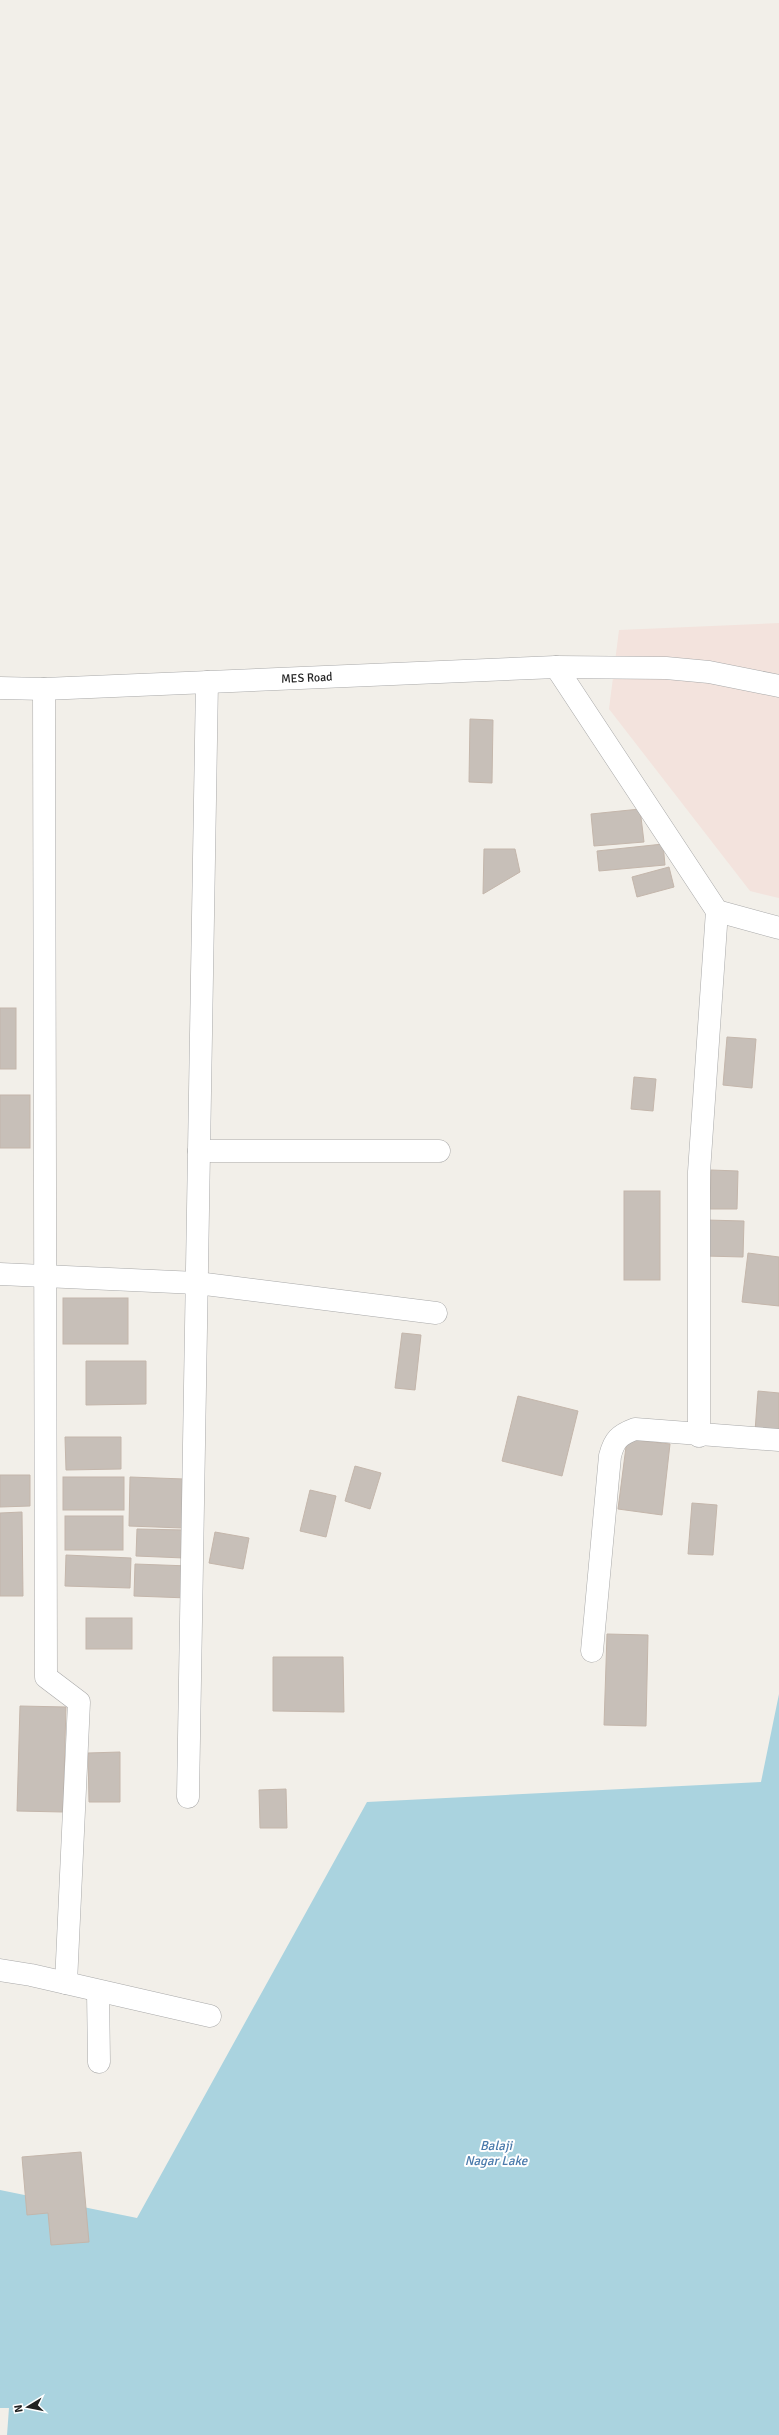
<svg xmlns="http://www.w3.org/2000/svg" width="779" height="2435" font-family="Signika,sans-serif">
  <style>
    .military { fill: #f3e3dd }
    .water { fill: #aad3df }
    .building { fill: #c7bfb8; stroke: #c4b6ab }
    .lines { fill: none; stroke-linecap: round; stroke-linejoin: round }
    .minor-casing { stroke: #a9a9a9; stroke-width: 23 }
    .tertiary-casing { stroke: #a9a9a9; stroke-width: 23 }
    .minor { stroke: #fff; stroke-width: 22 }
    .tertiary { stroke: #fff; stroke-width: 22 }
    .labels { text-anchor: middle; stroke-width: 4; stroke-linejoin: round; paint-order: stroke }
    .street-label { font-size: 12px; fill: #222; stroke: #fff }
    .water-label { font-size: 13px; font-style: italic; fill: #4a7aab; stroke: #fff }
  </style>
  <rect width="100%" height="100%" fill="#f2efe9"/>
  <polygon class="military" points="779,623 779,898 750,891 609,709 619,630"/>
  <polygon class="water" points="779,1694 779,2435 7,2435 9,2408 0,2408 0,2190 137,2218 367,1802 761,1782"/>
  <g class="building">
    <polygon points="470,719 493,720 492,783 469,782"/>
    <polygon points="640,809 644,842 594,846 591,814"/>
    <polygon points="663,844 665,865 599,871 597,851"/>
    <polygon points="484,849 515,849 520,872 483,894"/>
    <polygon points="669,867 674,887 637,897 632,877"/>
    <rect x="0" y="1008" width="16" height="61"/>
    <polygon points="727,1037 756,1039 752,1088 723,1085"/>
    <polygon points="634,1077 656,1079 653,1111 631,1109"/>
    <rect x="0" y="1095" width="30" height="53"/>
    <polygon points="711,1170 738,1171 737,1209 710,1209"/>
    <rect x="624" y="1191" width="36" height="89"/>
    <polygon points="706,1220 744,1221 743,1257 705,1256"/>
    <polygon points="748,1253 779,1257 779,1306 742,1302"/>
    <rect x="63" y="1298" width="65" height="46"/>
    <polygon points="402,1333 421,1335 415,1390 395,1388"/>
    <polygon points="86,1361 146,1361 146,1404 86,1405"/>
    <polygon points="758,1391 779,1393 779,1434 755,1431"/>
    <polygon points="518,1396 578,1411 562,1476 502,1461"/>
    <polygon points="65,1437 121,1437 121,1469 66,1470"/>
    <polygon points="627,1439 670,1444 662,1515 618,1509"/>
    <polygon points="355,1466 381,1473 370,1509 345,1501"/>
    <polygon points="0,1475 30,1475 30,1506 0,1507"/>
    <rect x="63" y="1477" width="61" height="33"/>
    <polygon points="130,1477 184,1479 182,1528 129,1526"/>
    <polygon points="310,1490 336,1496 326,1537 300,1531"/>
    <polygon points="692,1503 717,1505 713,1555 688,1554"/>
    <polygon points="22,1512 23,1596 0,1596 0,1513"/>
    <rect x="65" y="1516" width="58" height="34"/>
    <polygon points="137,1529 185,1530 184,1558 136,1556"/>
    <polygon points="215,1532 249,1538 243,1569 209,1563"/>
    <polygon points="66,1555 131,1558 130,1588 65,1586"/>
    <polygon points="135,1564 189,1566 188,1598 134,1596"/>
    <rect x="86" y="1618" width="46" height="31"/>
    <polygon points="607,1634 648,1635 646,1726 604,1725"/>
    <polygon points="273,1657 343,1657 344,1712 273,1711"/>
    <polygon points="20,1706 66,1707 63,1812 17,1811"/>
    <polygon points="120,1752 120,1802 89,1802 88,1753"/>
    <polygon points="286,1789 287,1828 260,1828 259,1790"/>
    <polygon points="81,2152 89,2242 51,2245 48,2213 27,2215 22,2157"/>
  </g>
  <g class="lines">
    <g class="minor-casing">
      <g id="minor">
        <polyline points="556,667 717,911 779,928"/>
        <polyline points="44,689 46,1677 79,1702 66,1983"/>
        <polyline points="199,1151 439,1151"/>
        <polyline points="0,1274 197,1283 436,1313"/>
        <polyline points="699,1436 699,1172 717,911"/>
        <path d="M592,1651L610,1456C614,1440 619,1435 635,1429L779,1440"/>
        <polyline points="188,1797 207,682"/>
        <polyline points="0,1970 31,1975 210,2016"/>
        <polyline points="98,1991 99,2062"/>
      </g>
    </g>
    <g class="tertiary-casing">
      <g id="tertiary">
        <path id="s1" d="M0,688L44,689L556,667L666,668L709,672L779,686"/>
      </g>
    </g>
    <use href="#minor" class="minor"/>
    <use href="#tertiary" class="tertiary"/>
  </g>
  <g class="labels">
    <g class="street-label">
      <text dy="4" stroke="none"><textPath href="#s1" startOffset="307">MES Road</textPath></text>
    </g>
    <g class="water-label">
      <text x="496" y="2150">Balaji<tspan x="496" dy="15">Nagar Lake</tspan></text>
    </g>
  </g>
  <g transform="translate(28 2407) rotate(260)" stroke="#ffffff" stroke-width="3" paint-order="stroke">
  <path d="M0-3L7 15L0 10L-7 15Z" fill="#222222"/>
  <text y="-6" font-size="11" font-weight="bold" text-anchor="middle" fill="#222222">N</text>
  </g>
</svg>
